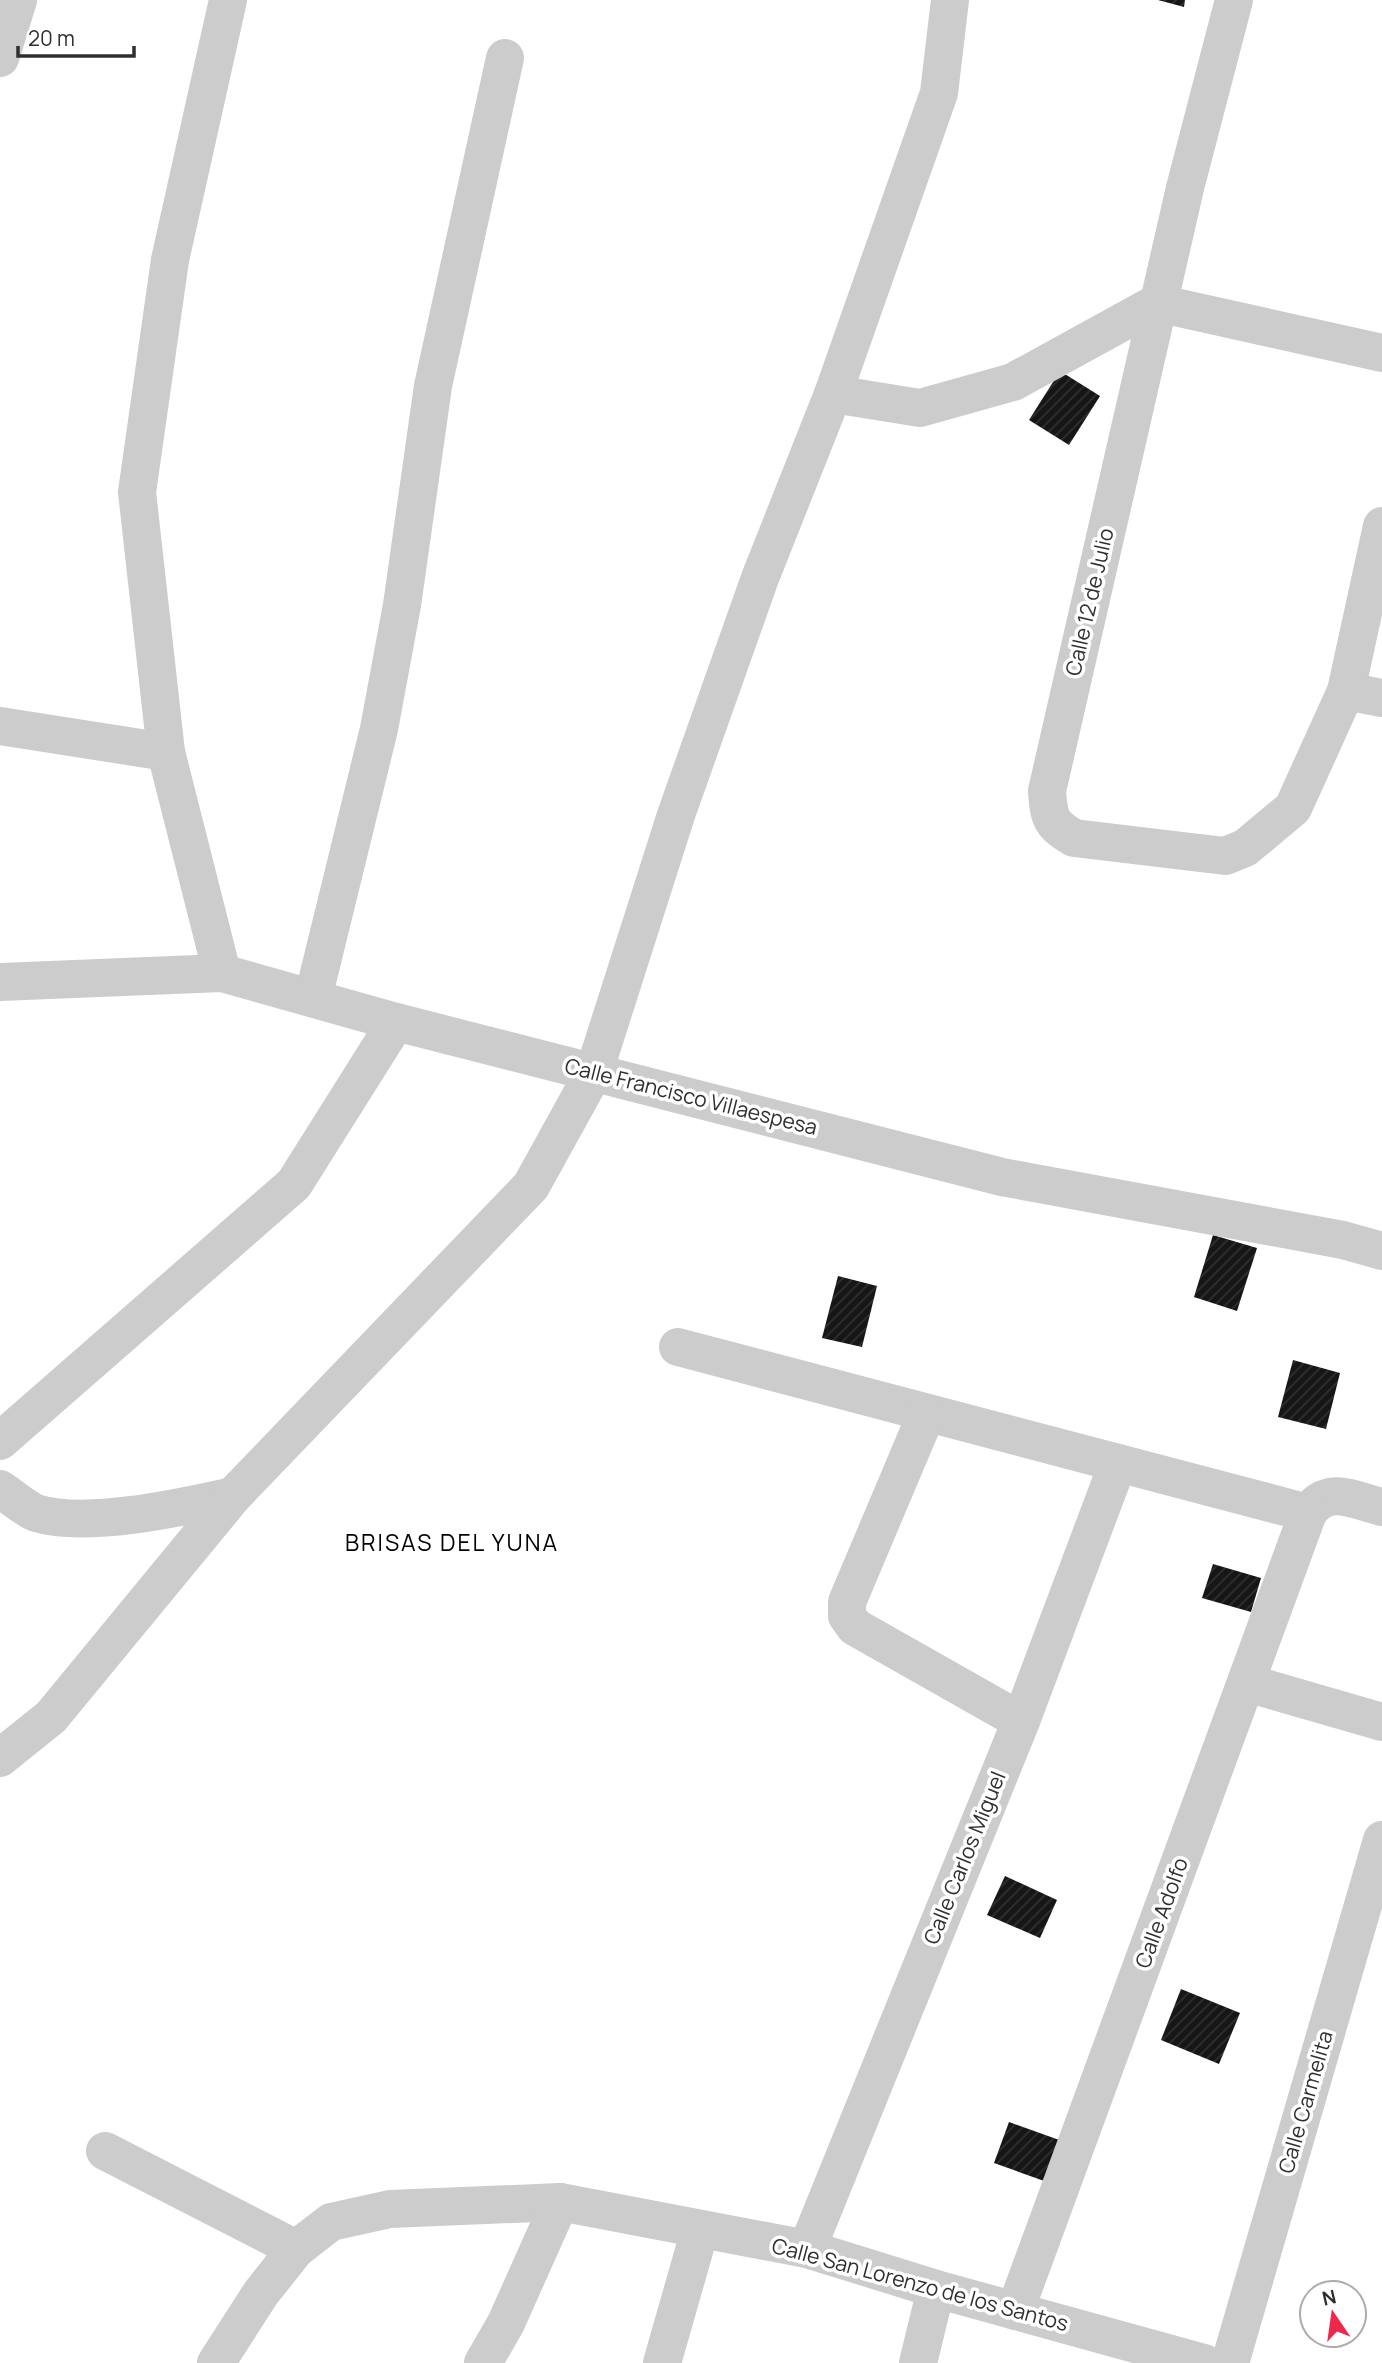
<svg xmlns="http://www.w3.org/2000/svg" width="1382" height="2363" font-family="Manrope,sans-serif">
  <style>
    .building { fill: url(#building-hatch) }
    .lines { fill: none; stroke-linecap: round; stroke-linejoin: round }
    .minor { stroke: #ccc; stroke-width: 38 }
    .labels { text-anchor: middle; stroke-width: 7; stroke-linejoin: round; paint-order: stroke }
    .street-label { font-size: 21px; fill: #2f2f2f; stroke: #fff }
    .neighbourhood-label { font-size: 23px; letter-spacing: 2px; fill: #000; stroke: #fff }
  </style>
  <defs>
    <pattern id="building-hatch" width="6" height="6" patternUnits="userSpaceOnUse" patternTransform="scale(1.75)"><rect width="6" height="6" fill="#161616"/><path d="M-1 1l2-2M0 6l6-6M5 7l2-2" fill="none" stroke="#303030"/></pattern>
  </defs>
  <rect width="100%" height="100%" fill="#fff"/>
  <g class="building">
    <polygon points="1158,0 1185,0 1184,7"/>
    <polygon points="1060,371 1100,396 1069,445 1029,420"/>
    <polygon points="1213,1235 1257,1248 1237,1311 1194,1297"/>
    <polygon points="838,1276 877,1286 862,1347 822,1338"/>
    <polygon points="1293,1360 1340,1373 1326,1429 1278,1417"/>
    <polygon points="1213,1564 1261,1578 1251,1612 1202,1598"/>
    <polygon points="1005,1876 1057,1900 1040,1938 987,1915"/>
    <polygon points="1181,1989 1240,2013 1219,2064 1161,2040"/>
    <polygon points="1009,2122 1076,2146 1061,2187 994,2163"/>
  </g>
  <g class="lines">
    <g class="minor">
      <path d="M1234,0L1185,188L1047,791C1049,818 1050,824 1074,838L1225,856L1245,848L1293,808L1346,691L1382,526"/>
      <polyline points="0,58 18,0"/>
      <polyline points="833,394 920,408 1013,382 1157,303 1382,353"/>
      <polyline points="1346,691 1382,698"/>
      <polyline points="0,726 166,752"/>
      <polyline points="222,973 166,752 137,492 170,260 228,0"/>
      <polyline points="0,982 222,973 396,1022 1002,1177 1343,1240 1382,1251"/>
      <polyline points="313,998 379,729 402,605 433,386 505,58"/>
      <path d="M678,1347L1308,1513C1328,1484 1352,1500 1382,1507"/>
      <polyline points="926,1415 847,1602 847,1616 855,1627 1021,1721"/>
      <polyline points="0,1441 294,1184 396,1022"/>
      <path d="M0,1489C11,1496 24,1508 36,1513C86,1529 183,1507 233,1496"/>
      <polyline points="1247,1683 1382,1722"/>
      <polyline points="0,1758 51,1717 233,1496 531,1186 594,1072 676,815 760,578 833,394 939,93 950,0"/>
      <polyline points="105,2151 296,2249"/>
      <polyline points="807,2249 1021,1721 1118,1463"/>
      <polyline points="1015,2311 1308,1513"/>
      <polyline points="216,2363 261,2293 296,2249 331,2222 390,2209 560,2202 807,2249 936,2289 1204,2363"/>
      <polyline points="483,2363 506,2323 560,2202"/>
      <polyline points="662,2363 700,2230"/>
      <polyline points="918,2363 936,2289"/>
      <polyline points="1230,2363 1382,1840"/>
    </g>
  </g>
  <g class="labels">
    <g class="street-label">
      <text transform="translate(1090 602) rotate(-77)" y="7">Calle 12 de Julio</text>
      <text transform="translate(691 1097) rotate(14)" y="7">Calle Francisco Villaespesa</text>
      <text transform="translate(965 1858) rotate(-68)" y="7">Calle Carlos Miguel</text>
      <text transform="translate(1162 1913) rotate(-70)" y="7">Calle Adolfo</text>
      <text transform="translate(1306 2102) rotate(-74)" y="7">Calle Carmelita</text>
      <text transform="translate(920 2285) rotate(15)" y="7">Calle San Lorenzo de los Santos</text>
    </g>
    <g class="neighbourhood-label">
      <text x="452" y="1551">BRISAS DEL YUNA</text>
    </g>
  </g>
  <g transform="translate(1333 2314) rotate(347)"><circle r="33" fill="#ffffff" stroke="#acacac" stroke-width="2"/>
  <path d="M0-5L12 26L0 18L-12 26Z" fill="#ef274b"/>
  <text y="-10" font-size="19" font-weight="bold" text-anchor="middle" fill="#2f2f2f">N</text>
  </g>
  <path d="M18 46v10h116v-10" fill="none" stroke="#2f2f2f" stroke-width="3.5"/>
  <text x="28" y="46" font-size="21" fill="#2f2f2f" stroke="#ffffff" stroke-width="5" paint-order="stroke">20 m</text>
</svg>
